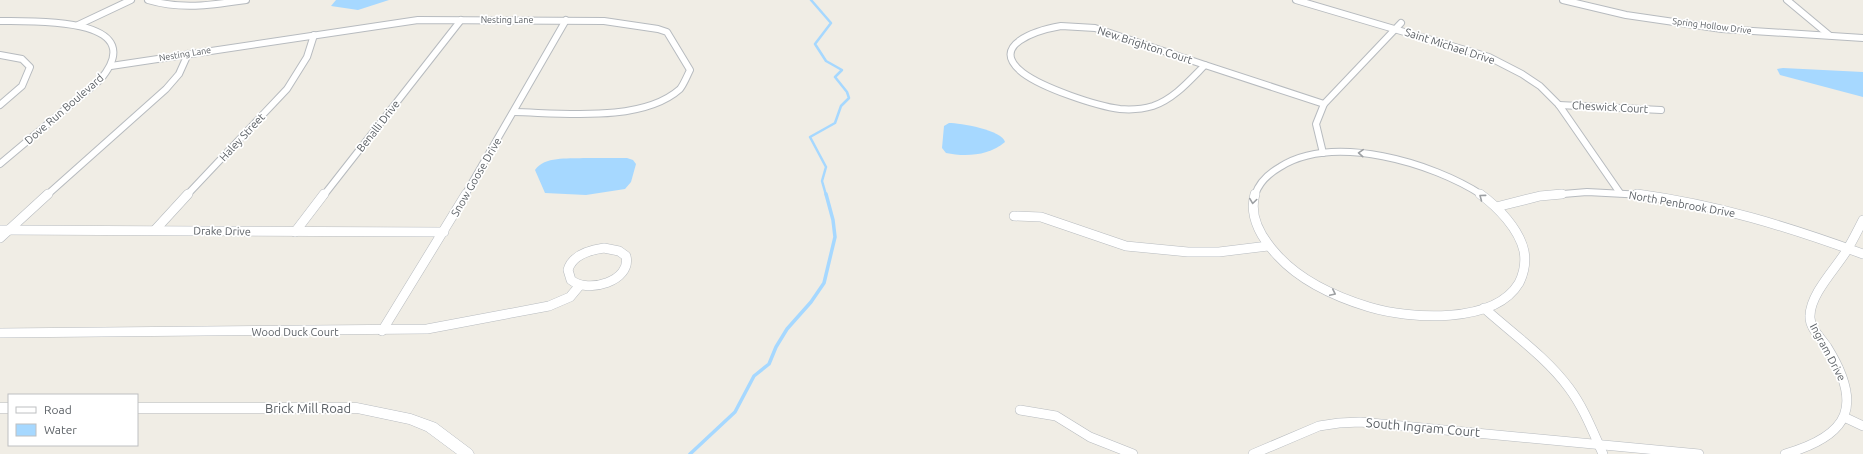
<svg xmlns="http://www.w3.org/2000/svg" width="1863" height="454" font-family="Ubuntu,sans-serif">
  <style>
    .water { fill: #a6d8ff }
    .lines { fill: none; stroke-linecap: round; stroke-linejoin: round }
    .stream-far1 { stroke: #a6d8ff; stroke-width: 2.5 }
    .stream { stroke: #a6d8ff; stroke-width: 3.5 }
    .street-far1-casing { stroke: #b7bbbf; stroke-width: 8 }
    .street-casing { stroke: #b7bbbf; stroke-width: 10 }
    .secondary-casing { stroke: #b8bcc1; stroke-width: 1 }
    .street-far1 { stroke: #fff; stroke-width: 6 }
    .street { stroke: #fff; stroke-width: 9 }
    .secondary { fill: #fff; fill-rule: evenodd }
    .oneway { stroke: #9da0a3 }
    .labels { text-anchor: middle; stroke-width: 3.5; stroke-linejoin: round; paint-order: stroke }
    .far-street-label { font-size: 9px; fill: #5c6166; stroke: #fff }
    .street-label { font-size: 11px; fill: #5c6166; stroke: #fff }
    .near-street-label { font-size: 13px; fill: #5c6166; stroke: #fff }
  </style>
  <rect width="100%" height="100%" fill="#f0ede5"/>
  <g class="water">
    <polygon points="336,0 389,0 358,10 331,6"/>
    <polygon points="1783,68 1863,72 1863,97 1780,75 1777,69"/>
    <path d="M949,123C960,123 1002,130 1005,142C989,156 965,157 946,153L942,148L944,126Z"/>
    <path d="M583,158H627L633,160L636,164L631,182L625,189L586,195L545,193L535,170C545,156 567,159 583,158Z"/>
  </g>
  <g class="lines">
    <polyline class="stream-far1" points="811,0 831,23 815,44 826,61 842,70 835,77 847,92 849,98 841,106 835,123 810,137 826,167 822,181 826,195"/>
    <polyline class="stream" points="690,454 735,412 754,376 769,364 776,347 787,329 811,302 824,283 835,237 833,220 826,194"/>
    <g class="street-far1-casing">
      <g id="street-far1">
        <path d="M148,0C182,10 212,5 246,0"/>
        <polyline points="1296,0 1489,57 1522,74 1540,86 1559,105 1620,193"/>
        <polyline points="1563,0 1626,15 1722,29 1863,38"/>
        <polyline points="1787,0 1829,35"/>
        <path d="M0,21C34,21 153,17 100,80L0,164"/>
        <polyline points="78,25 131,0"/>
        <path d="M1061,26L1095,28L1205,65C1190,80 1174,99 1153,106C1143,109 1131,110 1120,109C1096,106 1043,88 1023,73C987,45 1038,30 1061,26Z"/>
        <polyline points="0,55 22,59 30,67 22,86 0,105"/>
        <polyline points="1205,65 1324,104"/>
        <path d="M111,66L418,20L604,21L658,29L667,32L690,70C687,76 684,84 680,89C642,123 562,113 514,112"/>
        <polyline points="1559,105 1661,110"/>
        <polyline points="1323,153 1316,124 1324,104 1401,23"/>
        <polyline points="47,195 166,89 179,74 188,54"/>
        <polyline points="187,195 287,89 307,57 314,35"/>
        <polyline points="324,195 461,20"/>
        <polyline points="465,195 566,20"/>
        <path d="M1255,195C1259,182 1268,174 1280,167C1334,133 1433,163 1482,195"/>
        <polyline points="1551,195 1587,192 1644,195"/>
      </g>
    </g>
    <g class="street-casing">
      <g id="street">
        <path d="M1255,194C1248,218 1263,240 1278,256C1302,282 1336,297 1369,307C1409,319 1494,325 1519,283C1524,273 1526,262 1524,251C1519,229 1498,207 1480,194"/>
        <path d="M1637,194C1718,205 1786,226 1863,254"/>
        <polyline points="1496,207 1540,196 1562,194"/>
        <polyline points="1014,216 1041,217 1126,246 1188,252 1219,252 1268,246"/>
        <polyline points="0,230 444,232"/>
        <polyline points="155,230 188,194"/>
        <polyline points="295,232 324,194"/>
        <polyline points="0,238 48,194"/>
        <path d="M604,248L619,251L626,256C632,281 588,294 571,280L568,270C572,255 590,250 604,248Z"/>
        <path d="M1484,308C1513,334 1546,357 1569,388C1584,408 1593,432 1603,454"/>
        <polyline points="382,331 466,194"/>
        <polyline points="0,333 427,329 549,306 570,297 580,285"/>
        <polyline points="1020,410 1056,416 1090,437 1133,454"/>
        <polyline points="1844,417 1863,426"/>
        <polyline points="1253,454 1319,426 1339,423 1360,422 1699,454"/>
        <path d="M1785,454C1851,435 1863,405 1827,347C1821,338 1809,327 1810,316C1810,294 1837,267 1847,250C1853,240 1858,230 1863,220"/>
      </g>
    </g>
    <g class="secondary-casing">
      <g id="secondary">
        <rect x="0" y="403" width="9" height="10"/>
        <polygon points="137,403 357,403 411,414 436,423 472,450 474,454 457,454 426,431 409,424 357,413 137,413"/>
      </g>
    </g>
    <use href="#street-far1" class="street-far1"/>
    <use href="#street" class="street"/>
    <use href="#secondary" class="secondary"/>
  </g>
  <defs><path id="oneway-chevron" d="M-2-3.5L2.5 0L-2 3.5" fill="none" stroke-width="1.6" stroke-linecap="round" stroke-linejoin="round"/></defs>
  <g class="oneway">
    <use href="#oneway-chevron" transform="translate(1361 153) rotate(-176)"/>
    <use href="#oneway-chevron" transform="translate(1482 197) rotate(-143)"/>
    <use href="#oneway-chevron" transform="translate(1253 201) rotate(98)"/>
    <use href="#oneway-chevron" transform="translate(1333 293) rotate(25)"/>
  </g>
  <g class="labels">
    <g class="far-street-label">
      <text x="507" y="23">Nesting Lane</text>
      <text transform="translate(1712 26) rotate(7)" y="3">Spring Hollow Drive</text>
      <text transform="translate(185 54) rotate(-9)" y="3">Nesting Lane</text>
    </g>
    <g class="street-label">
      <text transform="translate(1145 45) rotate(18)" y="4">New Brighton Court</text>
      <text transform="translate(1450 46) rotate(18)" y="4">Saint Michael Drive</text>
      <text transform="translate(1610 107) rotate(3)" y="4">Cheswick Court</text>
      <text transform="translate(64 109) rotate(-41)" y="4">Dove Run Boulevard</text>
      <text transform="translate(378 126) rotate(-52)" y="4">Benalli Drive</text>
      <text transform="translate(242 137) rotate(-47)" y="4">Haley Street</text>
      <text transform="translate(476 177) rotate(-60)" y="4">Snow Goose Drive</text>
      <text transform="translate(1682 204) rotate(10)" y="4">North Penbrook Drive</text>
      <text transform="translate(222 231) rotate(1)" y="4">Drake Drive</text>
      <text x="295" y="336">Wood Duck Court</text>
      <text transform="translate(1828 352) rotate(62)" y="4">Ingram Drive</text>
    </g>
    <g class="near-street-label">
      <text x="308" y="413">Brick Mill Road</text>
      <text transform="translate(1423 427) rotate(5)" y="5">South Ingram Court</text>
    </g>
  </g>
  <rect x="8" y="394" width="130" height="52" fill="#ffffff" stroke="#bec0c2"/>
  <rect x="16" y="407" width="20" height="6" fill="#ffffff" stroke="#bec0c2"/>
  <text x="44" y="414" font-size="12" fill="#5c6166">Road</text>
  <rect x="16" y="424" width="20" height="12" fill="#a6d8ff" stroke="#bec0c2"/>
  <text x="44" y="434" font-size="12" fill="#5c6166">Water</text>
</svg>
